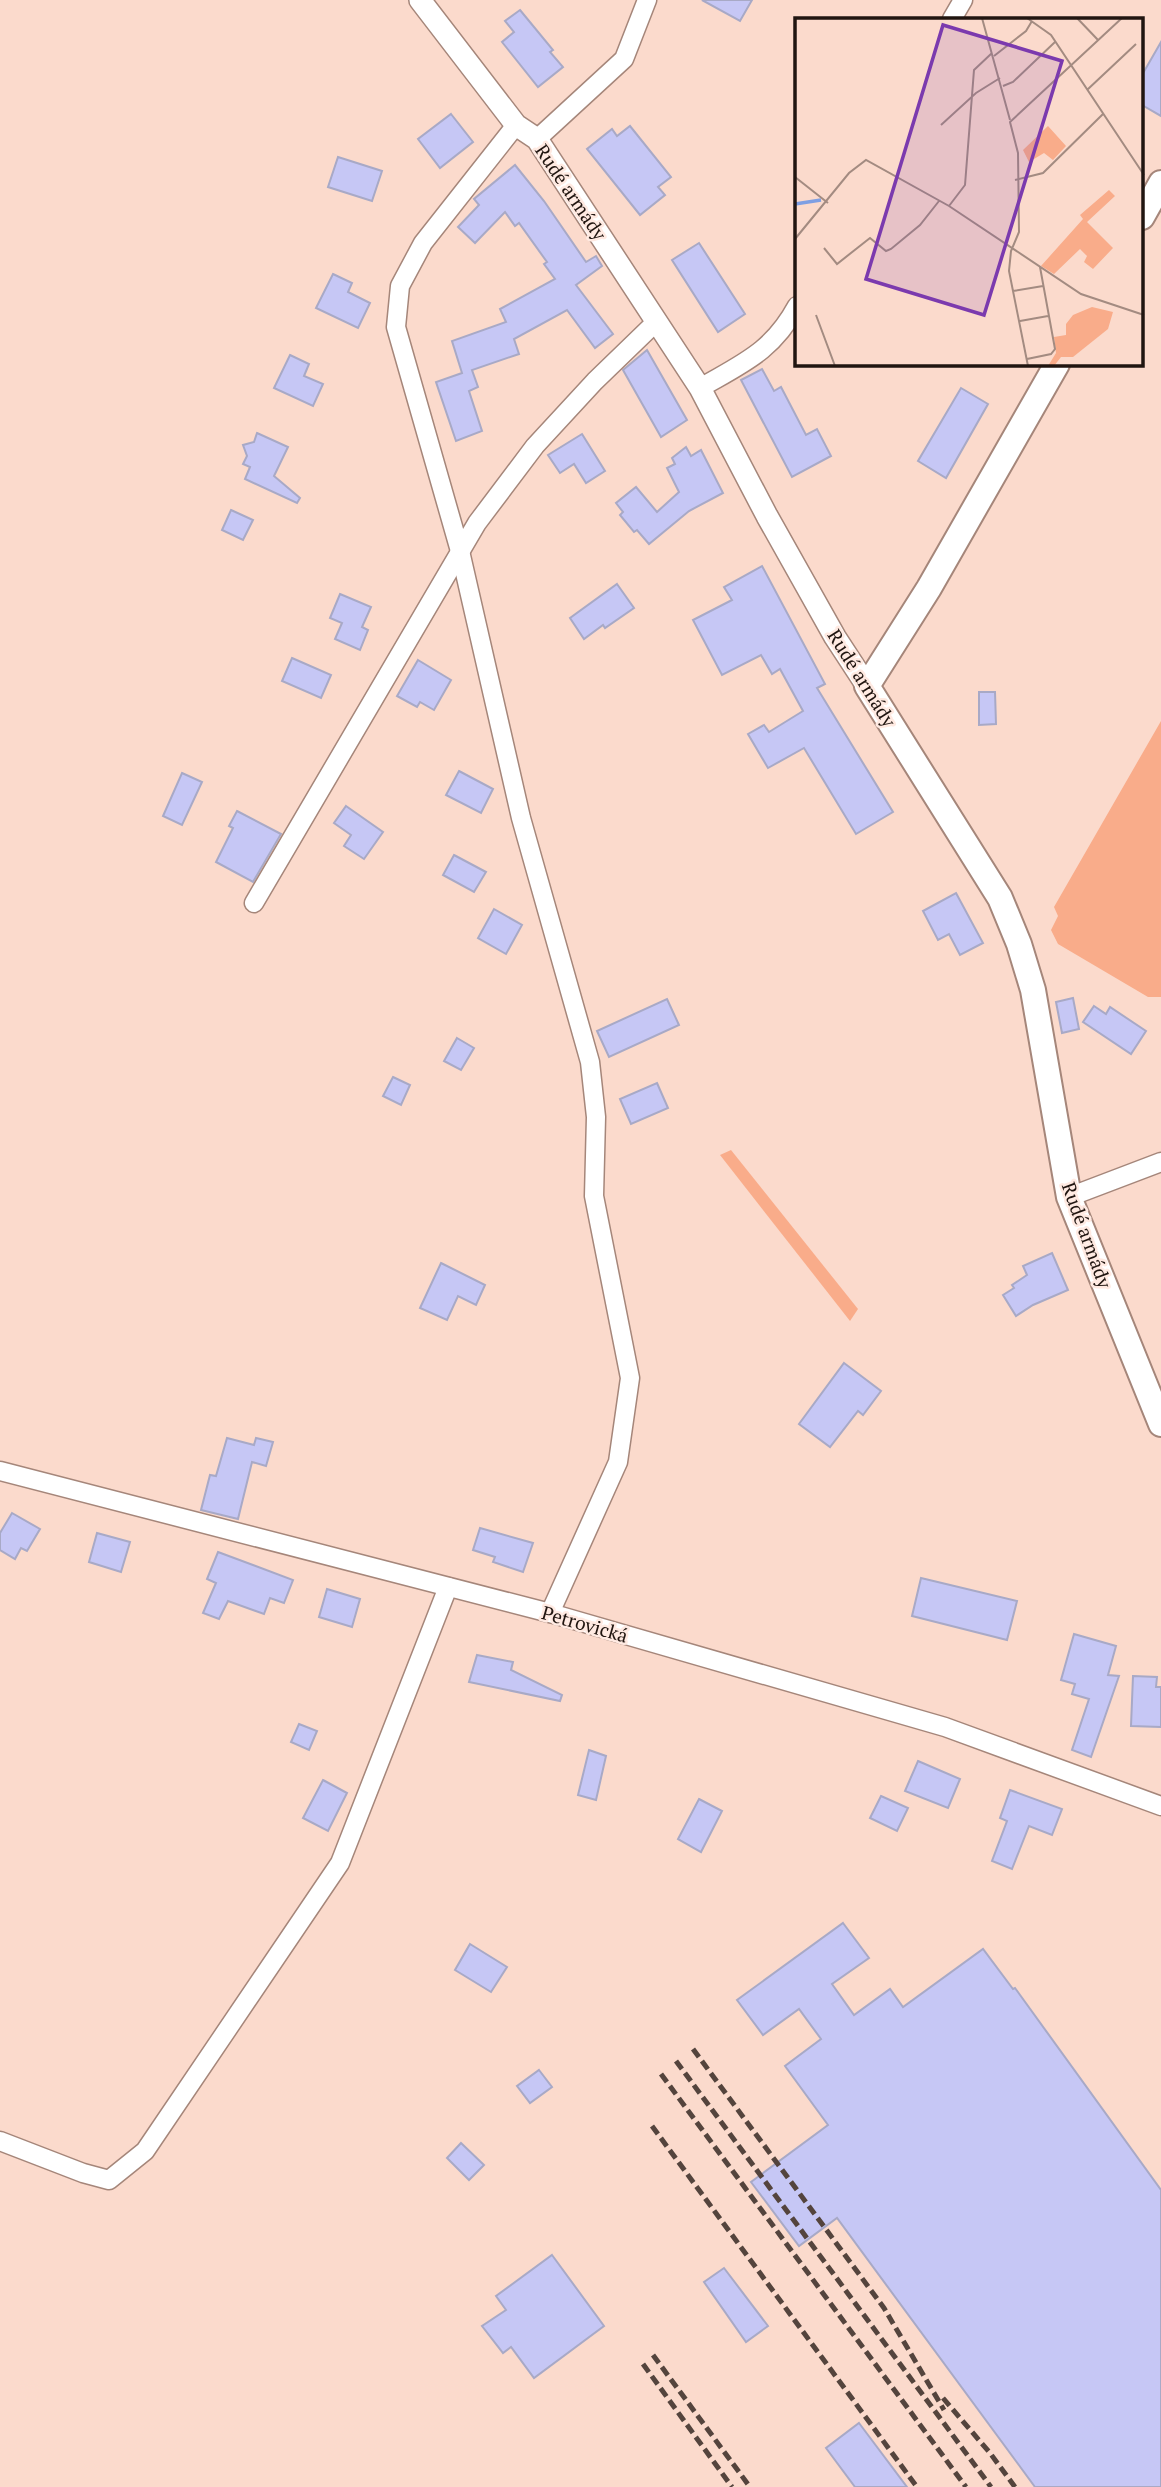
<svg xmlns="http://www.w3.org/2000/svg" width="1161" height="2487" font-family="'PT Serif',serif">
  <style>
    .green { fill: #f9ac8a }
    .building { fill: #c6c7f5; stroke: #a8a9c6; stroke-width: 2 }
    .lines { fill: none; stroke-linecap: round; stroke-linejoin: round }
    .minor-casing { stroke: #a5867a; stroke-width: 21 }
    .tertiary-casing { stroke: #a5867a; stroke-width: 24 }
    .secondary-casing { stroke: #a5867a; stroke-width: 28 }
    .minor { stroke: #fff; stroke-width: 18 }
    .tertiary { stroke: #fff; stroke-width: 21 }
    .secondary { stroke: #fff; stroke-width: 24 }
    .rail { stroke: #54443d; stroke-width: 5; stroke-dasharray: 10 5; stroke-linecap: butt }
    .labels { text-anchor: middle; stroke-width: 5; stroke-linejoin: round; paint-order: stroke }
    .street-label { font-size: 19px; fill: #201510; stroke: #ffeae2 }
    .inset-river { fill: none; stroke: #7e9fe3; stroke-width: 3.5 }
    .inset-road { fill: none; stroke: #a38b81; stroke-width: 2 }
    .view { fill: #7b3aae; fill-opacity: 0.15; stroke: #7b3aae; stroke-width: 3.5 }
    .inset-edge { fill: none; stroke: #201510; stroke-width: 3.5 }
  </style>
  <rect width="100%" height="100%" fill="#fbdacc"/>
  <g class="green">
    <polygon points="1161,721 1161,997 1148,997 1058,944 1051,930 1058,916 1054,907"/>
    <polygon points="731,1150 858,1309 850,1321 720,1155"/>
  </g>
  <g class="building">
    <polygon points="702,0 752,0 740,21"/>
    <polygon points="520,10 553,50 550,52 563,67 538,87 502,42 514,32 505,21"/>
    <polygon points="1161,42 1161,116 1142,105 1142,75"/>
    <polygon points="451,114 473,142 440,168 418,139"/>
    <polygon points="630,126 671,177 658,187 665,195 640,215 587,149 612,129 617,136"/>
    <polygon points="338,157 382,171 372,201 328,187"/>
    <polygon points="515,165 544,201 586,262 596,256 602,266 576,285 613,334 595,348 567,310 514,339 519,354 472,370 478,387 469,391 482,431 456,441 436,382 462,373 452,341 506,322 500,309 555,279 544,264 547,262 519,223 515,226 505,212 475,243 458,227 479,205 474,199"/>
    <polygon points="699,243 745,314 718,332 672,260"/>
    <polygon points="333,274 352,283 348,292 370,303 358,328 316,308"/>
    <polygon points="647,350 687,420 661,437 623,370"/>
    <polygon points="290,355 309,364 304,376 323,384 313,406 274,388"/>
    <polygon points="762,369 774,391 781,387 806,435 817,429 831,456 792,477 741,380"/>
    <polygon points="961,388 988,404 946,478 918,461"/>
    <polygon points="257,433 288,447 274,476 300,498 297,503 245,479 250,467 243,464 247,456 243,445 254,442"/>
    <polygon points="582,434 605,471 586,483 574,464 560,473 548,455"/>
    <polygon points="686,447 691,456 701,450 723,493 689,511 649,544 637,530 634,532 620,515 623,512 616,503 636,487 657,512 679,492 667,468 675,464 672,458"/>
    <polygon points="231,510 253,520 243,540 222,530"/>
    <polygon points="762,566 825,684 817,688 893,812 856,834 804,748 768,768 748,734 764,725 769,732 803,711 780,669 772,674 761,655 722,675 693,620 732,600 724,587"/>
    <polygon points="617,584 634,608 605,628 603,625 584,639 570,618"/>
    <polygon points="340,594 371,607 362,627 368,630 360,650 335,639 342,623 330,618"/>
    <polygon points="292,658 331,675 321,698 282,681"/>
    <polygon points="418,660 451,680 434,710 420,702 417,707 397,696"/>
    <polygon points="979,692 995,692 996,724 979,725"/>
    <polygon points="459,771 493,789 481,813 446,795"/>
    <polygon points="182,773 202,782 182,825 163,816"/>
    <polygon points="346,806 383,832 364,859 344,846 351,835 334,823"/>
    <polygon points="237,811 281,834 253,882 216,862 233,828 229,826"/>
    <polygon points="454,855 486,872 474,892 443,875"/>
    <polygon points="956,893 983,943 960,955 949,934 938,940 923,911"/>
    <polygon points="494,909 522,925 506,954 478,938"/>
    <polygon points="1073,998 1079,1029 1062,1033 1056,1002"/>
    <polygon points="667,999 679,1025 609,1057 597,1031"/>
    <polygon points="1094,1006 1106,1014 1110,1007 1146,1031 1131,1054 1083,1022"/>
    <polygon points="457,1038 474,1048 461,1070 444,1061"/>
    <polygon points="393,1077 410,1085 401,1105 383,1096"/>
    <polygon points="657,1083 668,1108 631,1124 620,1099"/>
    <polygon points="1052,1253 1068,1290 1033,1305 1016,1316 1003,1295 1014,1288 1012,1285 1027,1275 1023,1266"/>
    <polygon points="441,1263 485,1285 476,1305 458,1296 447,1320 420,1308"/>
    <polygon points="844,1363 881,1391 863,1415 858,1411 830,1447 799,1424"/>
    <polygon points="227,1438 254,1445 256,1438 273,1442 266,1466 252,1462 238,1519 201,1510 210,1475 216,1476"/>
    <polygon points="12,1513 40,1529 27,1551 21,1548 15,1559 0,1550 0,1533"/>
    <polygon points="480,1528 533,1543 523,1572 493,1562 495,1557 473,1550"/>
    <polygon points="97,1533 130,1542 121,1572 89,1562"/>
    <polygon points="218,1552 293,1580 284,1603 270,1598 264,1614 228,1601 219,1619 203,1613 216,1583 207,1579"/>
    <polygon points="921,1578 1017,1601 1007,1640 912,1616"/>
    <polygon points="327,1589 360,1599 352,1627 319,1617"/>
    <polygon points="1074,1634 1116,1646 1108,1675 1119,1676 1091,1757 1072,1750 1089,1699 1072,1694 1075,1684 1061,1680"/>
    <polygon points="477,1655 513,1662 511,1670 562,1695 560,1701 469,1682"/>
    <polygon points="1133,1676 1157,1677 1156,1687 1161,1687 1161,1727 1131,1726"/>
    <polygon points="299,1724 317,1731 309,1750 291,1742"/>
    <polygon points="589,1750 606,1756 596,1800 578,1795"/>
    <polygon points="918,1761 960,1779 948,1808 905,1791"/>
    <polygon points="323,1780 347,1793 328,1831 303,1818"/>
    <polygon points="1010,1790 1062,1809 1052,1835 1029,1826 1012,1869 992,1861 1007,1821 1000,1818"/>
    <polygon points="881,1796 908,1808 897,1831 870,1818"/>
    <polygon points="699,1799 722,1811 701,1852 678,1839"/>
    <polygon points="843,1923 869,1958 832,1984 854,2015 890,1989 903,2007 983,1949 1013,1989 1015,1988 1161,2190 1161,2487 1035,2487 837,2218 799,2246 751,2182 828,2125 785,2066 821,2039 799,2009 763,2035 737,2000"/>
    <polygon points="470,1944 507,1967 491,1992 455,1970"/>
    <polygon points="539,2070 552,2087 530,2103 517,2086"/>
    <polygon points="461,2143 484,2165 469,2180 447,2158"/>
    <polygon points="552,2255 604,2326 534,2378 511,2347 503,2353 482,2326 506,2310 496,2296"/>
    <polygon points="724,2268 768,2326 746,2342 704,2282"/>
    <polygon points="859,2423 907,2487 855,2487 826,2448"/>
  </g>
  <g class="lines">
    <g class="minor-casing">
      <g id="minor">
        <polyline points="952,19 963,0"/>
        <polyline points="516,125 423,243 400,286 396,327 460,551 521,818 590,1062 596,1117 594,1196 630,1378 618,1462 550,1613"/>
        <polyline points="537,139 624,59 647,0"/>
        <path d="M700,388C743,363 772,352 797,306"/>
        <polyline points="254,903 477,523 535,446 595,381 656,322"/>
        <polyline points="1069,1197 1161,1162"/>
        <polyline points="0,1471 550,1613 945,1727 1161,1806"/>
        <polyline points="0,2141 83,2173 109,2180 145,2151 340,1863 448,1587"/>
      </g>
    </g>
    <g class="tertiary-casing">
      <polyline id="tertiary" points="420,0 516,125 537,139 700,388 767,516 835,637 867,686"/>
    </g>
    <g class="secondary-casing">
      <g id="secondary">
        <polyline points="1142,217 1161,183"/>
        <polyline points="1057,364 929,588 867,686 1000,898 1019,944 1033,990 1069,1197 1161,1424"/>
      </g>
    </g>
    <use href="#minor" class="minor"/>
    <use href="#tertiary" class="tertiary"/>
    <use href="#secondary" class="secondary"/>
    <g class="rail">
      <polyline points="693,2049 884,2308 944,2410"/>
      <polyline points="676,2061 991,2487"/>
      <polyline points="661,2074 966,2487"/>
      <polyline points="652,2126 917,2487"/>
      <polyline points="653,2355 750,2487"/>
      <polyline points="643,2364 732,2487"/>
      <polyline points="943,2398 990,2453 1015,2487"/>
    </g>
  </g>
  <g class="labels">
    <g class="street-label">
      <text transform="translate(571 192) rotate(56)" y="7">Rudé armády</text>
      <text transform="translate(862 678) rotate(58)" y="7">Rudé armády</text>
      <text transform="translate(1087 1235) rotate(70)" y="7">Rudé armády</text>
      <text transform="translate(585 1624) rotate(16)" y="7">Petrovická</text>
    </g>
  </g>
  <g transform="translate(795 18)">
    <rect width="348" height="348" fill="#fbdacc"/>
    <path d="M253,108L271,128L258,142L249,135L234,144L228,132ZM314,172L320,178L292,204L318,230L298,251L289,244L292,238L285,231L259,256L246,248L288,201L285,197ZM297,289L318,294L313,311L278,339H266L259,348H253L261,335L259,319L271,317V306L278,297Z" fill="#f9ac8a"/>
    <path class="inset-river" d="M0,186L26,182"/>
    <path class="inset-road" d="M187,0L215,102M232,0L256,17L349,157M282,0L303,22M199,38L231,13L237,3M208,68L218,64L260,24M292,72L341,26M146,107L181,75L205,60M0,159L33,185M220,162L248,155L308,96M154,188L170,167L179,52L197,35M0,221L54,155L71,142L154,188L286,276L349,297M29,230L42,246L75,220L91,233L96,231L125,207L144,183M218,273L248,268M21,297L40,348M225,303L253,298M232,341L256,336L260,331L245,249M233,348L214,253L216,233L224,214L223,135L215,104L327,0"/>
    <path class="view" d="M148,7L267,43L189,297L71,261Z"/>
    <rect width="348" height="348" class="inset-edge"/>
  </g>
</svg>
